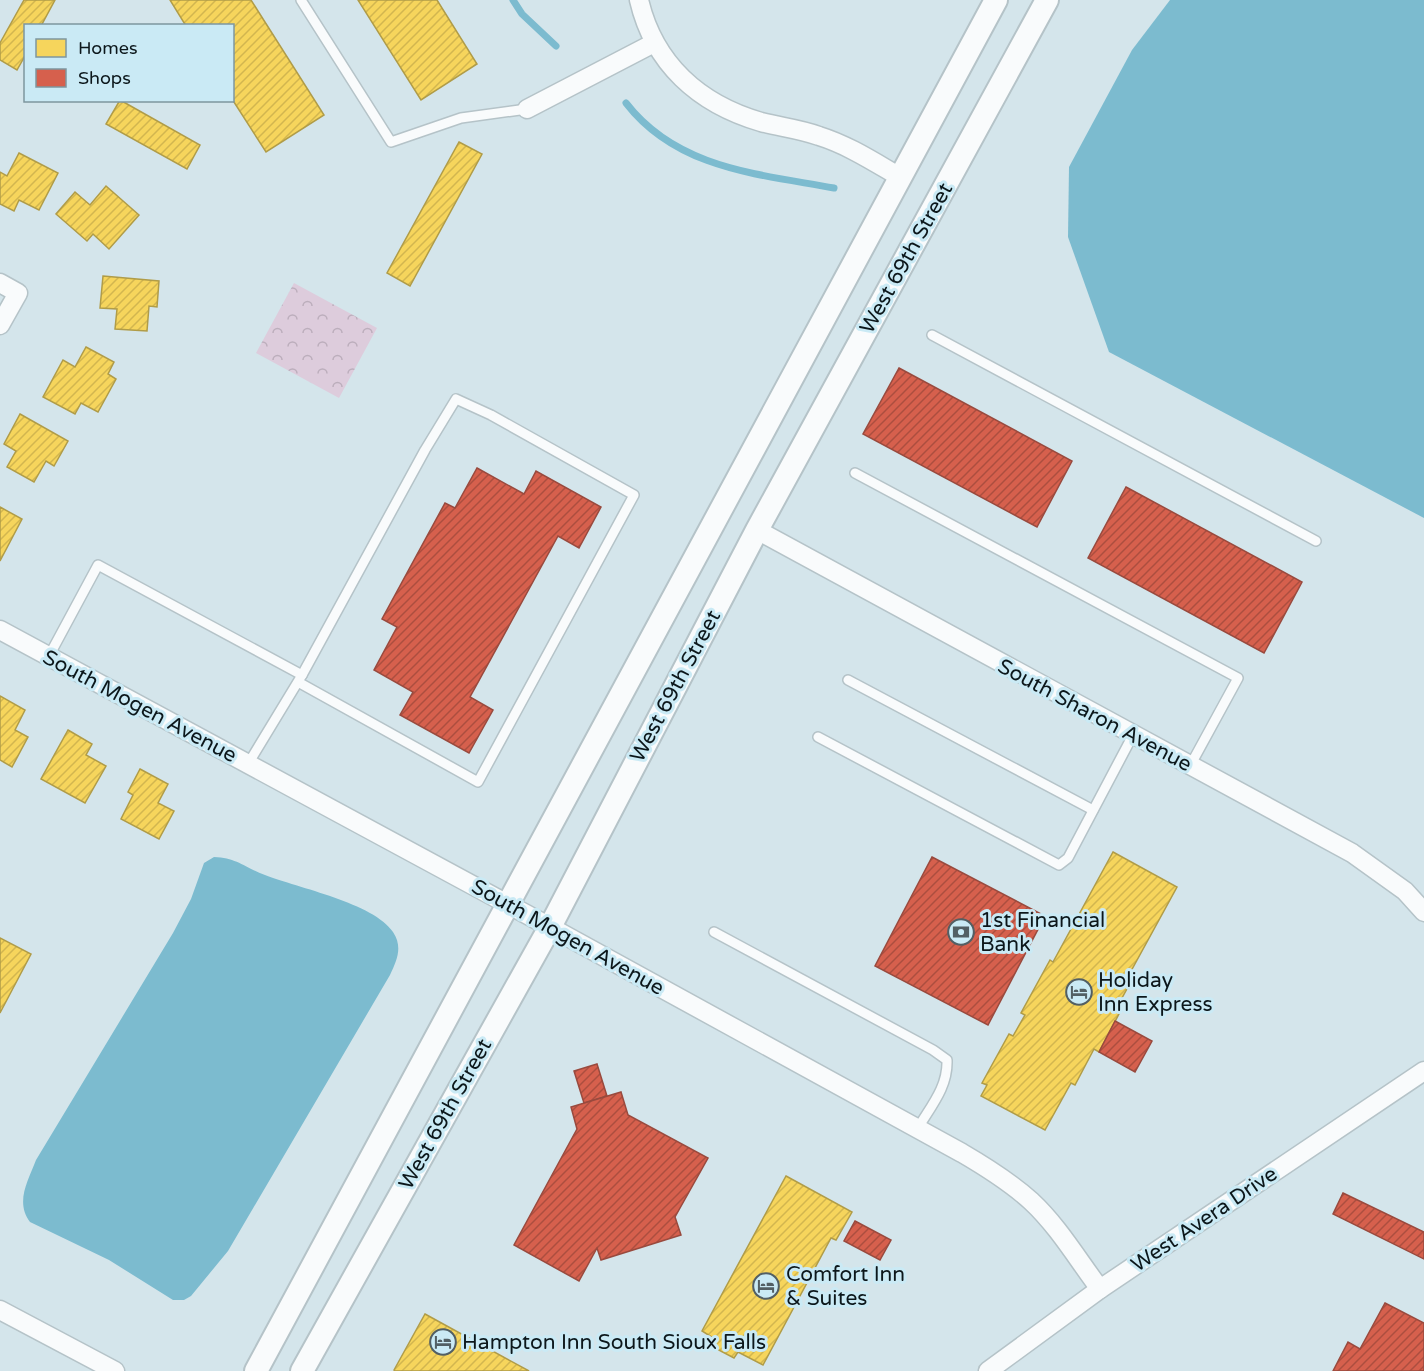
<svg xmlns="http://www.w3.org/2000/svg" width="1424" height="1371" font-family="'Varela Round',sans-serif">
  <style>
    .park { fill: url(#park-crowns) }
    .water { fill: #7cbbcf }
    .homes { fill: url(#homes-hatch); stroke: #b09c48; stroke-width: 1.5 }
    .shops { fill: url(#shops-hatch); stroke: #994a3e; stroke-width: 1.5 }
    .lines { fill: none; stroke-linecap: round; stroke-linejoin: round }
    .stream { stroke: #7cbbcf; stroke-width: 7 }
    .service-casing { stroke: #b5c3c8; stroke-width: 12 }
    .minor-casing { stroke: #b5c3c8; stroke-width: 21 }
    .tertiary-casing { stroke: #b5c3c8; stroke-width: 26 }
    .service { stroke: #f9fbfc; stroke-width: 9 }
    .minor { stroke: #f9fbfc; stroke-width: 18 }
    .tertiary { stroke: #f9fbfc; stroke-width: 22 }
    .labels { text-anchor: middle; stroke-width: 6; stroke-linejoin: round; paint-order: stroke }
    .street-label { font-size: 21px; fill: #0c171b; stroke: #caeaf5 }
    .poi-label { font-size: 21px; fill: #0c171b; stroke: #caeaf5; text-anchor: start }
  </style>
  <defs>
    <pattern id="park-crowns" width="20" height="18" patternUnits="userSpaceOnUse" patternTransform="scale(1.5)"><rect width="20" height="18" fill="#ddccdc"/><path d="M2 6a3 3 0 1 1 6 0M12 15a3 3 0 1 1 6 0" fill="none" stroke="#bcaebc"/></pattern>
    <pattern id="homes-hatch" width="6" height="6" patternUnits="userSpaceOnUse" patternTransform="scale(1.5)"><rect width="6" height="6" fill="#f6d55c"/><path d="M-1 1l2-2M0 6l6-6M5 7l2-2" fill="none" stroke="#d2b64f"/></pattern>
    <pattern id="shops-hatch" width="6" height="6" patternUnits="userSpaceOnUse" patternTransform="scale(1.5)"><rect width="6" height="6" fill="#d6604d"/><path d="M-1 1l2-2M0 6l6-6M5 7l2-2" fill="none" stroke="#ac4e3f"/></pattern>
  </defs>
  <rect width="100%" height="100%" fill="#d4e5eb"/>
  <polygon class="park" points="294,283 377,328 339,398 256,353"/>
  <g class="water">
    <polygon points="1170,0 1424,0 1424,518 1109,352 1068,237 1069,167 1132,50"/>
    <path d="M214,857C237,858 244,867 265,875C298,888 374,903 393,932C403,947 397,960 390,975L228,1251L191,1296L184,1300H173L109,1260L30,1222C15,1202 28,1181 36,1160L173,933L191,899L204,863Z"/>
  </g>
  <g class="homes">
    <polygon points="24,0 55,0 41,26 26,26 26,54 17,70 0,60 0,43"/>
    <polygon points="170,0 251,0 324,115 266,152 232,99 232,26 186,26"/>
    <polygon points="358,0 437,0 477,64 421,100"/>
    <polygon points="120,100 200,145 187,169 106,124"/>
    <polygon points="459,142 482,154 410,286 387,273"/>
    <polygon points="19,153 58,173 39,210 19,200 14,211 0,204 0,172 7,176"/>
    <polygon points="106,186 139,215 109,249 93,234 87,241 56,214 75,192 90,205"/>
    <polygon points="103,276 159,281 157,307 149,306 147,331 115,329 117,309 100,308"/>
    <polygon points="86,347 114,362 108,374 116,379 98,412 81,403 75,414 43,397 63,360 75,367"/>
    <polygon points="20,414 68,441 54,466 46,461 34,482 7,467 16,451 4,444"/>
    <polygon points="0,507 22,519 0,561"/>
    <polygon points="0,696 25,710 15,730 28,737 12,767 0,760"/>
    <polygon points="68,730 92,744 86,755 106,766 85,803 41,779"/>
    <polygon points="140,769 168,784 158,803 174,811 159,839 121,819 133,795 128,792"/>
    <polygon points="1113,852 1177,887 1130,973 1134,976 1116,1009 1120,1012 1099,1052 1094,1049 1075,1085 1071,1083 1045,1130 981,1096 987,1085 982,1083 1009,1034 1013,1036 1025,1015 1021,1013 1050,960 1053,962"/>
    <polygon points="0,938 31,954 0,1013"/>
    <polygon points="786,1176 852,1212 836,1240 831,1238 763,1365 738,1352 734,1358 711,1346 715,1339 702,1331"/>
    <polygon points="425,1314 529,1371 395,1371 394,1370"/>
  </g>
  <g class="shops">
    <polygon points="899,368 1072,461 1037,527 863,434"/>
    <polygon points="477,468 524,494 536,471 601,507 579,548 558,536 470,697 493,710 469,753 400,715 413,692 374,670 397,627 382,619 445,503 455,508"/>
    <polygon points="1126,487 1302,582 1264,653 1088,558"/>
    <polygon points="932,857 1045,916 988,1025 875,966"/>
    <polygon points="1115,1021 1152,1041 1135,1072 1099,1052"/>
    <polygon points="597,1064 607,1096 584,1103 574,1071"/>
    <polygon points="621,1092 628,1115 708,1158 675,1217 681,1235 601,1260 597,1248 579,1281 514,1245 577,1129 571,1107"/>
    <polygon points="1343,1193 1424,1232 1424,1259 1333,1214"/>
    <polygon points="855,1221 891,1240 880,1260 844,1241"/>
    <polygon points="1385,1303 1424,1323 1424,1371 1333,1371 1348,1342 1360,1349"/>
  </g>
  <g class="lines">
    <g class="stream">
      <polyline points="513,0 522,14 556,46"/>
      <path d="M626,103C677,169 758,174 834,188"/>
    </g>
    <g class="service-casing">
      <g id="service">
        <polyline points="301,0 391,142 461,118 527,109"/>
        <polyline points="932,335 1316,541"/>
        <polyline points="855,473 1238,678 1190,766"/>
        <polyline points="49,656 98,565 302,675"/>
        <polyline points="848,680 1093,810"/>
        <polyline points="818,737 1059,865 1068,858 1133,735"/>
        <polyline points="248,764 302,675 425,450 456,399 491,415 634,495 478,782 298,682"/>
        <path d="M714,932L933,1050L947,1060C948,1087 931,1106 918,1128"/>
      </g>
    </g>
    <g class="minor-casing">
      <g id="minor">
        <path d="M639,0C654,64 699,104 761,122C780,127 800,129 819,136C848,145 874,162 900,177"/>
        <polyline points="527,109 654,43"/>
        <polyline points="0,283 18,293 0,325"/>
        <polyline points="757,530 1352,853 1405,891 1424,912"/>
        <path d="M0,630L550,927L962,1153C986,1167 1010,1182 1031,1201C1058,1226 1078,1260 1100,1289"/>
        <polyline points="0,1310 115,1371"/>
        <polyline points="988,1371 1100,1289 1424,1071"/>
      </g>
    </g>
    <g class="tertiary-casing">
      <g id="tertiary">
        <polyline points="256,1371 996,0"/>
        <polyline points="302,1371 550,927 757,530 1047,0"/>
      </g>
    </g>
    <use href="#service" class="service"/>
    <use href="#minor" class="minor"/>
    <use href="#tertiary" class="tertiary"/>
  </g>
  <defs>
    <g id="bank-ring" transform="scale(1.35)"><circle r="9.5" fill="#caeaf5" stroke="#525f64" stroke-width="1.5"/><path d="M-6-4H6V4H-6ZM0-2.3a2.3 2.3 0 1 0 0 4.6a2.3 2.3 0 1 0 0-4.6Z" fill="#525f64"/></g>
    <g id="hotel-ring" transform="scale(1.35)"><circle r="9.5" fill="#caeaf5" stroke="#525f64" stroke-width="1.5"/><path d="M-6-4.5h1.5V1H6V5H4.5V3h-9V5H-6ZM-4 0a1.8 1.8 0 1 1 3.6 0ZM.5 0V-2.5h3Q6-2.5 6 0Z" fill="#525f64"/></g>
  </defs>
  <g fill-rule="evenodd">
    <use href="#bank-ring" x="961" y="932"/>
    <use href="#hotel-ring" x="1079" y="992"/>
    <use href="#hotel-ring" x="766" y="1286"/>
    <use href="#hotel-ring" x="443" y="1342"/>
  </g>
  <g class="labels">
    <g class="street-label">
      <text transform="translate(906 258) rotate(-61)" y="7">West 69th Street</text>
      <text transform="translate(675 686) rotate(-62)" y="7">West 69th Street</text>
      <text transform="translate(140 706) rotate(28)" y="7">South Mogen Avenue</text>
      <text transform="translate(1095 715) rotate(28)" y="7">South Sharon Avenue</text>
      <text transform="translate(568 937) rotate(29)" y="7">South Mogen Avenue</text>
      <text transform="translate(445 1114) rotate(-61)" y="7">West 69th Street</text>
      <text transform="translate(1204 1219) rotate(-34)" y="7">West Avera Drive</text>
    </g>
    <g class="poi-label">
      <text x="980" y="927">1st Financial<tspan x="980" dy="24">Bank</tspan></text>
      <text x="1098" y="987">Holiday<tspan x="1098" dy="24">Inn Express</tspan></text>
      <text x="786" y="1281">Comfort Inn<tspan x="786" dy="24">&amp; Suites</tspan></text>
      <text x="462" y="1349">Hampton Inn South Sioux Falls</text>
    </g>
  </g>
  <rect x="24" y="24" width="210" height="78" fill="#caeaf5" stroke="#7e969e" stroke-width="1.5"/>
  <rect x="36" y="39" width="30" height="18" fill="#f6d55c" stroke="#7e969e" stroke-width="1.5"/>
  <text x="78" y="54" font-size="18" fill="#0c171b">Homes</text>
  <rect x="36" y="69" width="30" height="18" fill="#d6604d" stroke="#7e969e" stroke-width="1.5"/>
  <text x="78" y="84" font-size="18" fill="#0c171b">Shops</text>
</svg>
